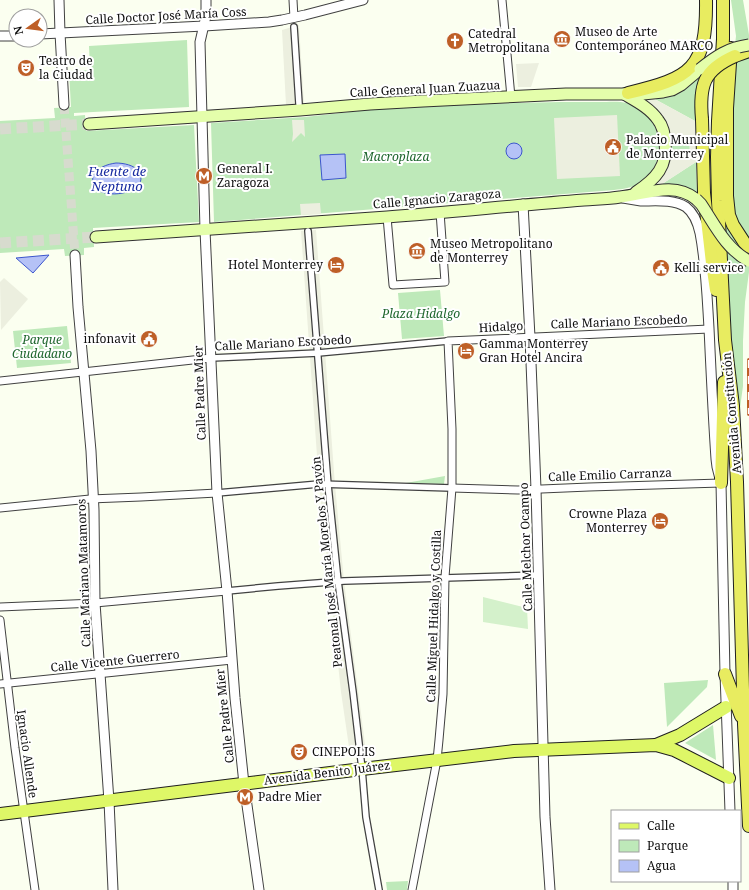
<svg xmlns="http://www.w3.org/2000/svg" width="749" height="890" font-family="'Noto Serif',serif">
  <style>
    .green { fill: #bee9b9 }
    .pitch { fill: #d4f1cb }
    .plaza { fill: #ecefdf; fill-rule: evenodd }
    .water { fill: #b5c2f6; stroke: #3c56cd }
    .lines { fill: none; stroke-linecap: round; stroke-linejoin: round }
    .tertiary-tunnel { stroke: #d7dbce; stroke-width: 9; stroke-dasharray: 9 4.5; stroke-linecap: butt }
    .secondary-tunnel { stroke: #d7dbce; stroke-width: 11; stroke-dasharray: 11 5.5; stroke-linecap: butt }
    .pedestrian-casing { stroke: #414141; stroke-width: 8 }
    .minor-casing { stroke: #414141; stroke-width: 9 }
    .tertiary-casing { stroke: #414141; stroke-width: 11 }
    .secondary-casing { stroke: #303030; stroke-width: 13 }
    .primary-casing { stroke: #1f1f1f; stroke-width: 14 }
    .trunk-casing { stroke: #1f1f1f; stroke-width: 14 }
    .pedestrian { stroke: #fff; stroke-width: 5.5 }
    .minor { stroke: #fff; stroke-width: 7 }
    .tertiary { stroke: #fff; stroke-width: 9 }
    .secondary { stroke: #e4feab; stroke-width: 11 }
    .primary { stroke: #def767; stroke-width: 12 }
    .trunk { stroke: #e8ec60; stroke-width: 12 }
    .rail-casing { stroke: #be5f27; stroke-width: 4 }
    .rail { stroke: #fff; stroke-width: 2.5; stroke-dasharray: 8; stroke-linecap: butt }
    .secondary-bridge-casing { stroke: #303030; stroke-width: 13; stroke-linecap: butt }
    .trunk-bridge-casing { stroke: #1f1f1f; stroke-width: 14; stroke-linecap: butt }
    .secondary-bridge { stroke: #e4feab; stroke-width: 11 }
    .trunk-bridge { stroke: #e8ec60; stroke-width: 12 }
    .labels { text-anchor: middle; stroke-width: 4; stroke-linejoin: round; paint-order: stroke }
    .street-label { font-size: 12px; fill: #0e0e0e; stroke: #fff }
    .poi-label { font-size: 12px; fill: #0e0e0e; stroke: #fff; text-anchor: start }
    .park-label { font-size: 12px; font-style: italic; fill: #1f662e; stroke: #fff }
    .water-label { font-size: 13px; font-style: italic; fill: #182ba0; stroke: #fff }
  </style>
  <rect width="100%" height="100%" fill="#fbfff0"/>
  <g class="green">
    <polygon points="731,0 743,0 749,35 749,272 745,302 743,341 743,386 738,423 724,255 729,167 723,149 706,154 698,148 711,139 715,145 732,73 736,36"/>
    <polygon points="187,40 189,107 74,113 74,116 85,115 86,131 194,125 199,222 93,228 94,247 84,248 84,255 65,256 64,249 0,253 0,121 55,118 54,108 71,107 69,71 90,70 89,46"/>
    <polygon points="702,71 697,84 695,94 695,121 651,97"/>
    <path d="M560,102C573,102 586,102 600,102C608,102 619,101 627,103C631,104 635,107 638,108C665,123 666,167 640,183C631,188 623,189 614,190L214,222L211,123L305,117L386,108L442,105Z"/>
    <polygon points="689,136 690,153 672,154 672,137"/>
    <polygon points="696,162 697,196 659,186"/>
    <polygon points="440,290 444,336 402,339 398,293"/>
    <polygon points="67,326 71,363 17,368 13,331"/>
    <polygon points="445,476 444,484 406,483"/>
    <polygon points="708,680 707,687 667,727 664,683"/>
    <polygon points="713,725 716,760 685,743"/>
    <polygon points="408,881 407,890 387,890 386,882"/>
  </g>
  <polygon class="pitch" points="483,597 527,608 528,629 483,622"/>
  <g class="plaza">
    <polygon points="299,25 304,104 286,105 282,30"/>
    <polygon points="539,63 531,87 518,87 516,64"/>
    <path d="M651,97L695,121L696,162L659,186L648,187L656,180L666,131L635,98ZM689,136L690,153L672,154V137Z"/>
    <polygon points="617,115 620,176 557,179 554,118"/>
    <polygon points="292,120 304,120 305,137 301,133 292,142 293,134"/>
    <polygon points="320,203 321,214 301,215 300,204"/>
    <polygon points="316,230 335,485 344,581 366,752 350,754 341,692 319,484 301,231"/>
    <polygon points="4,278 28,299 1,330 0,282"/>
  </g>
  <g class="water">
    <circle cx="514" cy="151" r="8"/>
    <polygon points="345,154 346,178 322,180 320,155"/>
    <path d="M116,163C123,163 135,165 139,172C153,196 87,204 93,177C95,168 108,164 116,163Z"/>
    <polygon points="49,255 33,273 16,258"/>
  </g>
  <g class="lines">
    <polyline class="tertiary-tunnel" points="64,105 75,255"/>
    <g class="secondary-tunnel">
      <polyline points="0,129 89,124"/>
      <polyline points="0,243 96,237"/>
    </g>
    <g class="pedestrian-casing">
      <g id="pedestrian">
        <polyline points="294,27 299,104"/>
        <polyline points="308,231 328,485 338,581 353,692 362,769 366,817 379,890"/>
        <polyline points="211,358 318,353 448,341"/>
        <polyline points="217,493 319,484 452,488"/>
        <polyline points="227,591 278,586 344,581 539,575"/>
      </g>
    </g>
    <g class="minor-casing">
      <g id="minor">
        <polyline points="293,0 294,18"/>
        <polyline points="502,0 511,97"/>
        <polyline points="387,217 393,285 445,282 440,212"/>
        <polyline points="0,381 211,358"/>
        <polyline points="452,488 518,490 589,487 721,483"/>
        <polyline points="0,508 90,499 141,497 217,493"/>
        <polyline points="0,607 95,603 227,591"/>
        <polyline points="0,620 15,748 35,890"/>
        <polyline points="0,684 232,660"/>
        <polyline points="412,890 437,760 439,740 443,694 445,577 452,488 452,429 448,341 709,329"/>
      </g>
    </g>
    <g class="tertiary-casing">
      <g id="tertiary">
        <polyline points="59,0 60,33 64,105"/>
        <polyline points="206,0 206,16 200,42 205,230 217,493 227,591 235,698 244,784 259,890"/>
        <polyline points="40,34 204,26 269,22 282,20 305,15 363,0"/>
        <polyline points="0,36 16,36"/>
        <path d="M623,198C629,199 635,200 641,201C656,201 673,199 686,207C694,213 698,224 700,233C706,264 707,296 709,328C711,371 713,415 716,459L717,467L721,483L725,674L730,811"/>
        <polyline points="523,204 530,337 536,489 545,817 550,890"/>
        <polyline points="75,255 78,307 91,451 94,510 95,603 109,801 113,890"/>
        <polyline points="733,881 733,890"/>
      </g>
    </g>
    <g class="secondary-casing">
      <g id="secondary">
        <path d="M624,94C636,101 650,108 658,120C663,126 664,133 665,141C668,166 656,179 636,192"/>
        <polyline points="89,124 300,110 370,104 423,101 566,94 643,94 663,92 672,90 681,85 700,69"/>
        <path d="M96,237C193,231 290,224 387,217C453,212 518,205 584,200C596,199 608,199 620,197C646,194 674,181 696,199"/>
      </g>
    </g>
    <g class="primary-casing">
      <g id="primary">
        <polyline points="656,745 680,735 726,707"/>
        <polyline points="0,814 234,785 362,769 514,751 656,745 674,750 684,755 729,778"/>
      </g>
    </g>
    <g class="trunk-casing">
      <g id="trunk">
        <polyline points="723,0 723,39 718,121 717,157 718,201 725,340 733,406 737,482 744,724 749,826"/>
        <polyline points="731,48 727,108 727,196 729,215 733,225 744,242 749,247"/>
        <polyline points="735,56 749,51"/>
        <path d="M628,93C691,78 707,69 706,0"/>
        <polyline points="702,119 704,193 712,263 716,290"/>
        <polyline points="721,483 724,382"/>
        <polyline points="725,674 741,716"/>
      </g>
    </g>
    <use href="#pedestrian" class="pedestrian"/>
    <use href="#minor" class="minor"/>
    <use href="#tertiary" class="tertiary"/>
    <use href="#secondary" class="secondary"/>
    <use href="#primary" class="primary"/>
    <use href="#trunk" class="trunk"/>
    <g class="rail-casing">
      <polyline id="rail" points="749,360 749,414"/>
    </g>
    <use href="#rail" class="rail"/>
    <g class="secondary-bridge-casing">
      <g id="secondary-bridge">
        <path d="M700,69C716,56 728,48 749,45"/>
        <path d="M696,199L701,204C715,225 726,249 749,261"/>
      </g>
    </g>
    <g class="trunk-bridge-casing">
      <path id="trunk-bridge" d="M702,119C699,86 703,70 735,56"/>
    </g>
    <use href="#secondary-bridge" class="secondary-bridge"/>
    <use href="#trunk-bridge" class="trunk-bridge"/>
  </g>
  <defs>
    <g id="museum-disc" transform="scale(0.9)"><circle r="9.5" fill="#be5f27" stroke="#fff"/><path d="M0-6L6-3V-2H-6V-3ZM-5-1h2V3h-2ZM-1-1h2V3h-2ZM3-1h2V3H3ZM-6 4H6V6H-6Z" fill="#fff"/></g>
    <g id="church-disc" transform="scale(0.9)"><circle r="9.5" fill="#be5f27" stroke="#fff"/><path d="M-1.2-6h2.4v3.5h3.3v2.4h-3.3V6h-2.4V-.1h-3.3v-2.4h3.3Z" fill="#fff"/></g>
    <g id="theatre-disc" transform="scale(0.9)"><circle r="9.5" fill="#be5f27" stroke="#fff"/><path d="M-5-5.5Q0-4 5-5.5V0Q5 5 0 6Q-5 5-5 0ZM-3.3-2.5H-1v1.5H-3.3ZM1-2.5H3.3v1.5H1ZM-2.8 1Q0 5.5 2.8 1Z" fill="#fff"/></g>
    <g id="civic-disc" transform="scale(0.9)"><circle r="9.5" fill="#be5f27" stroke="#fff"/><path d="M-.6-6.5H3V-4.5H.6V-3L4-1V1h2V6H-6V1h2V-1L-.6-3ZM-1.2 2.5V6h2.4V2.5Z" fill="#fff"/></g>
    <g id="metro-disc" transform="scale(0.9)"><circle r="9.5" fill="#be5f27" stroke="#fff"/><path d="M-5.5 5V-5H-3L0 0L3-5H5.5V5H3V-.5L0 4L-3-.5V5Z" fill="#fff"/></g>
    <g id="hotel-disc" transform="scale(0.9)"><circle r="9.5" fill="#be5f27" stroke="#fff"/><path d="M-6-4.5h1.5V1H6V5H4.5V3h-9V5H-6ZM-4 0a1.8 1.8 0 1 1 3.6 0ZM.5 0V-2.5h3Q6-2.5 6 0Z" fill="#fff"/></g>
  </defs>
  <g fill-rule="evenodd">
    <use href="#museum-disc" x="562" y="39"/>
    <use href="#church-disc" x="455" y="41"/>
    <use href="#theatre-disc" x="26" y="68"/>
    <use href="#civic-disc" x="613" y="147"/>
    <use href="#metro-disc" x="204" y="176"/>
    <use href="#museum-disc" x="417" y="251"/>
    <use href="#hotel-disc" x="336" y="265"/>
    <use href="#civic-disc" x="661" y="268"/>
    <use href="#civic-disc" x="149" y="339"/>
    <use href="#hotel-disc" x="466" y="351"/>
    <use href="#hotel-disc" x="660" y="521"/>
    <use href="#theatre-disc" x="299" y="752"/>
    <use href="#metro-disc" x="245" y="797"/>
  </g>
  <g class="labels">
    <g class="street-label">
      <text transform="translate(166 16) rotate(-3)" y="4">Calle Doctor José María Coss</text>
      <text transform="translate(425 89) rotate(-3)" y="4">Calle General Juan Zuazua</text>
      <text transform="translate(437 199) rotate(-5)" y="4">Calle Ignacio Zaragoza</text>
      <text transform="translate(619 322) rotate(-2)" y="4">Calle Mariano Escobedo</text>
      <text transform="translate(501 327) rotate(-3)" y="4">Hidalgo</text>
      <text transform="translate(283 343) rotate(-3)" y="4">Calle Mariano Escobedo</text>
      <text transform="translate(200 393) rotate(-92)" y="4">Calle Padre Mier</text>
      <text transform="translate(732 413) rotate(-95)" y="4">Avenida Constitución</text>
      <text transform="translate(610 475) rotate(-2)" y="4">Calle Emilio Carranza</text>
      <text transform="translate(526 547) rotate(-92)" y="4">Calle Melchor Ocampo</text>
      <text transform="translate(327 562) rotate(-96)" y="4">Peatonal José María Morelos Y Pavón</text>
      <text transform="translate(84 573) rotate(-92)" y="4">Calle Mariano Matamoros</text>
      <text transform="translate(434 616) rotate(-88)" y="4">Calle Miguel Hidalgo y Costilla</text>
      <text transform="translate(115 661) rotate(-6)" y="4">Calle Vicente Guerrero</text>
      <text transform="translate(225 716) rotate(-96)" y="4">Calle Padre Mier</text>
      <text transform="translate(27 754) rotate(82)" y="4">Ignacio Allende</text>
      <text transform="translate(327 773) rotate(-7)" y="4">Avenida Benito Juárez</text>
    </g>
    <g class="poi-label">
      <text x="575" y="36">Museo de Arte<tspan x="575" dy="14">Contemporáneo MARCO</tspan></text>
      <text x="468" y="38">Catedral<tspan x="468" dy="14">Metropolitana</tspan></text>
      <text x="39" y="65">Teatro de<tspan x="39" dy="14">la Ciudad</tspan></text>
      <text x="626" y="144">Palacio Municipal<tspan x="626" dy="14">de Monterrey</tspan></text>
      <text x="217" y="173">General I.<tspan x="217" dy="14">Zaragoza</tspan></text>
      <text x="430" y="248">Museo Metropolitano<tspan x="430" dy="14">de Monterrey</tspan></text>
      <text x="323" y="269" text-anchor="end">Hotel Monterrey</text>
      <text x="674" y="272">Kelli service</text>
      <text x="136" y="343" text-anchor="end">infonavit</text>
      <text x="479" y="348">Gamma Monterrey<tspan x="479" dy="14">Gran Hotel Ancira</tspan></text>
      <text x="647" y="518" text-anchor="end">Crowne Plaza<tspan x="647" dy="14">Monterrey</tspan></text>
      <text x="312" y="756">CINEPOLIS</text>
      <text x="258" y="801">Padre Mier</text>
    </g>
    <g class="park-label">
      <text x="396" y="161">Macroplaza</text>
      <text x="421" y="318">Plaza Hidalgo</text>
      <text x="42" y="344">Parque<tspan x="42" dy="14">Ciudadano</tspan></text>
    </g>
    <g class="water-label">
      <text x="117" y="176">Fuente de<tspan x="117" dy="15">Neptuno</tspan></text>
    </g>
  </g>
  <rect x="611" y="810" width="130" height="72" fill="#ffffff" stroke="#9f9f9f"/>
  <rect x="619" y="823" width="20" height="6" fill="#def767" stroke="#9f9f9f"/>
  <text x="647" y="830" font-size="12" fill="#0e0e0e">Calle</text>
  <rect x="619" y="840" width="20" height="12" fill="#bee9b9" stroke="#9f9f9f"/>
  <text x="647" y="850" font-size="12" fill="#0e0e0e">Parque</text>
  <rect x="619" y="860" width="20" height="12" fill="#b5c2f6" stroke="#9f9f9f"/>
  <text x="647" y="870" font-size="12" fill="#0e0e0e">Agua</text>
  <g transform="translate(28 28) rotate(256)"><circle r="19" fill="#ffffff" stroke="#9f9f9f"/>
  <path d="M0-3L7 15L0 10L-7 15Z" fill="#be5f27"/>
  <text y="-6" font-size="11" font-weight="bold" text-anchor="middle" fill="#0e0e0e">N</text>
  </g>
</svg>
